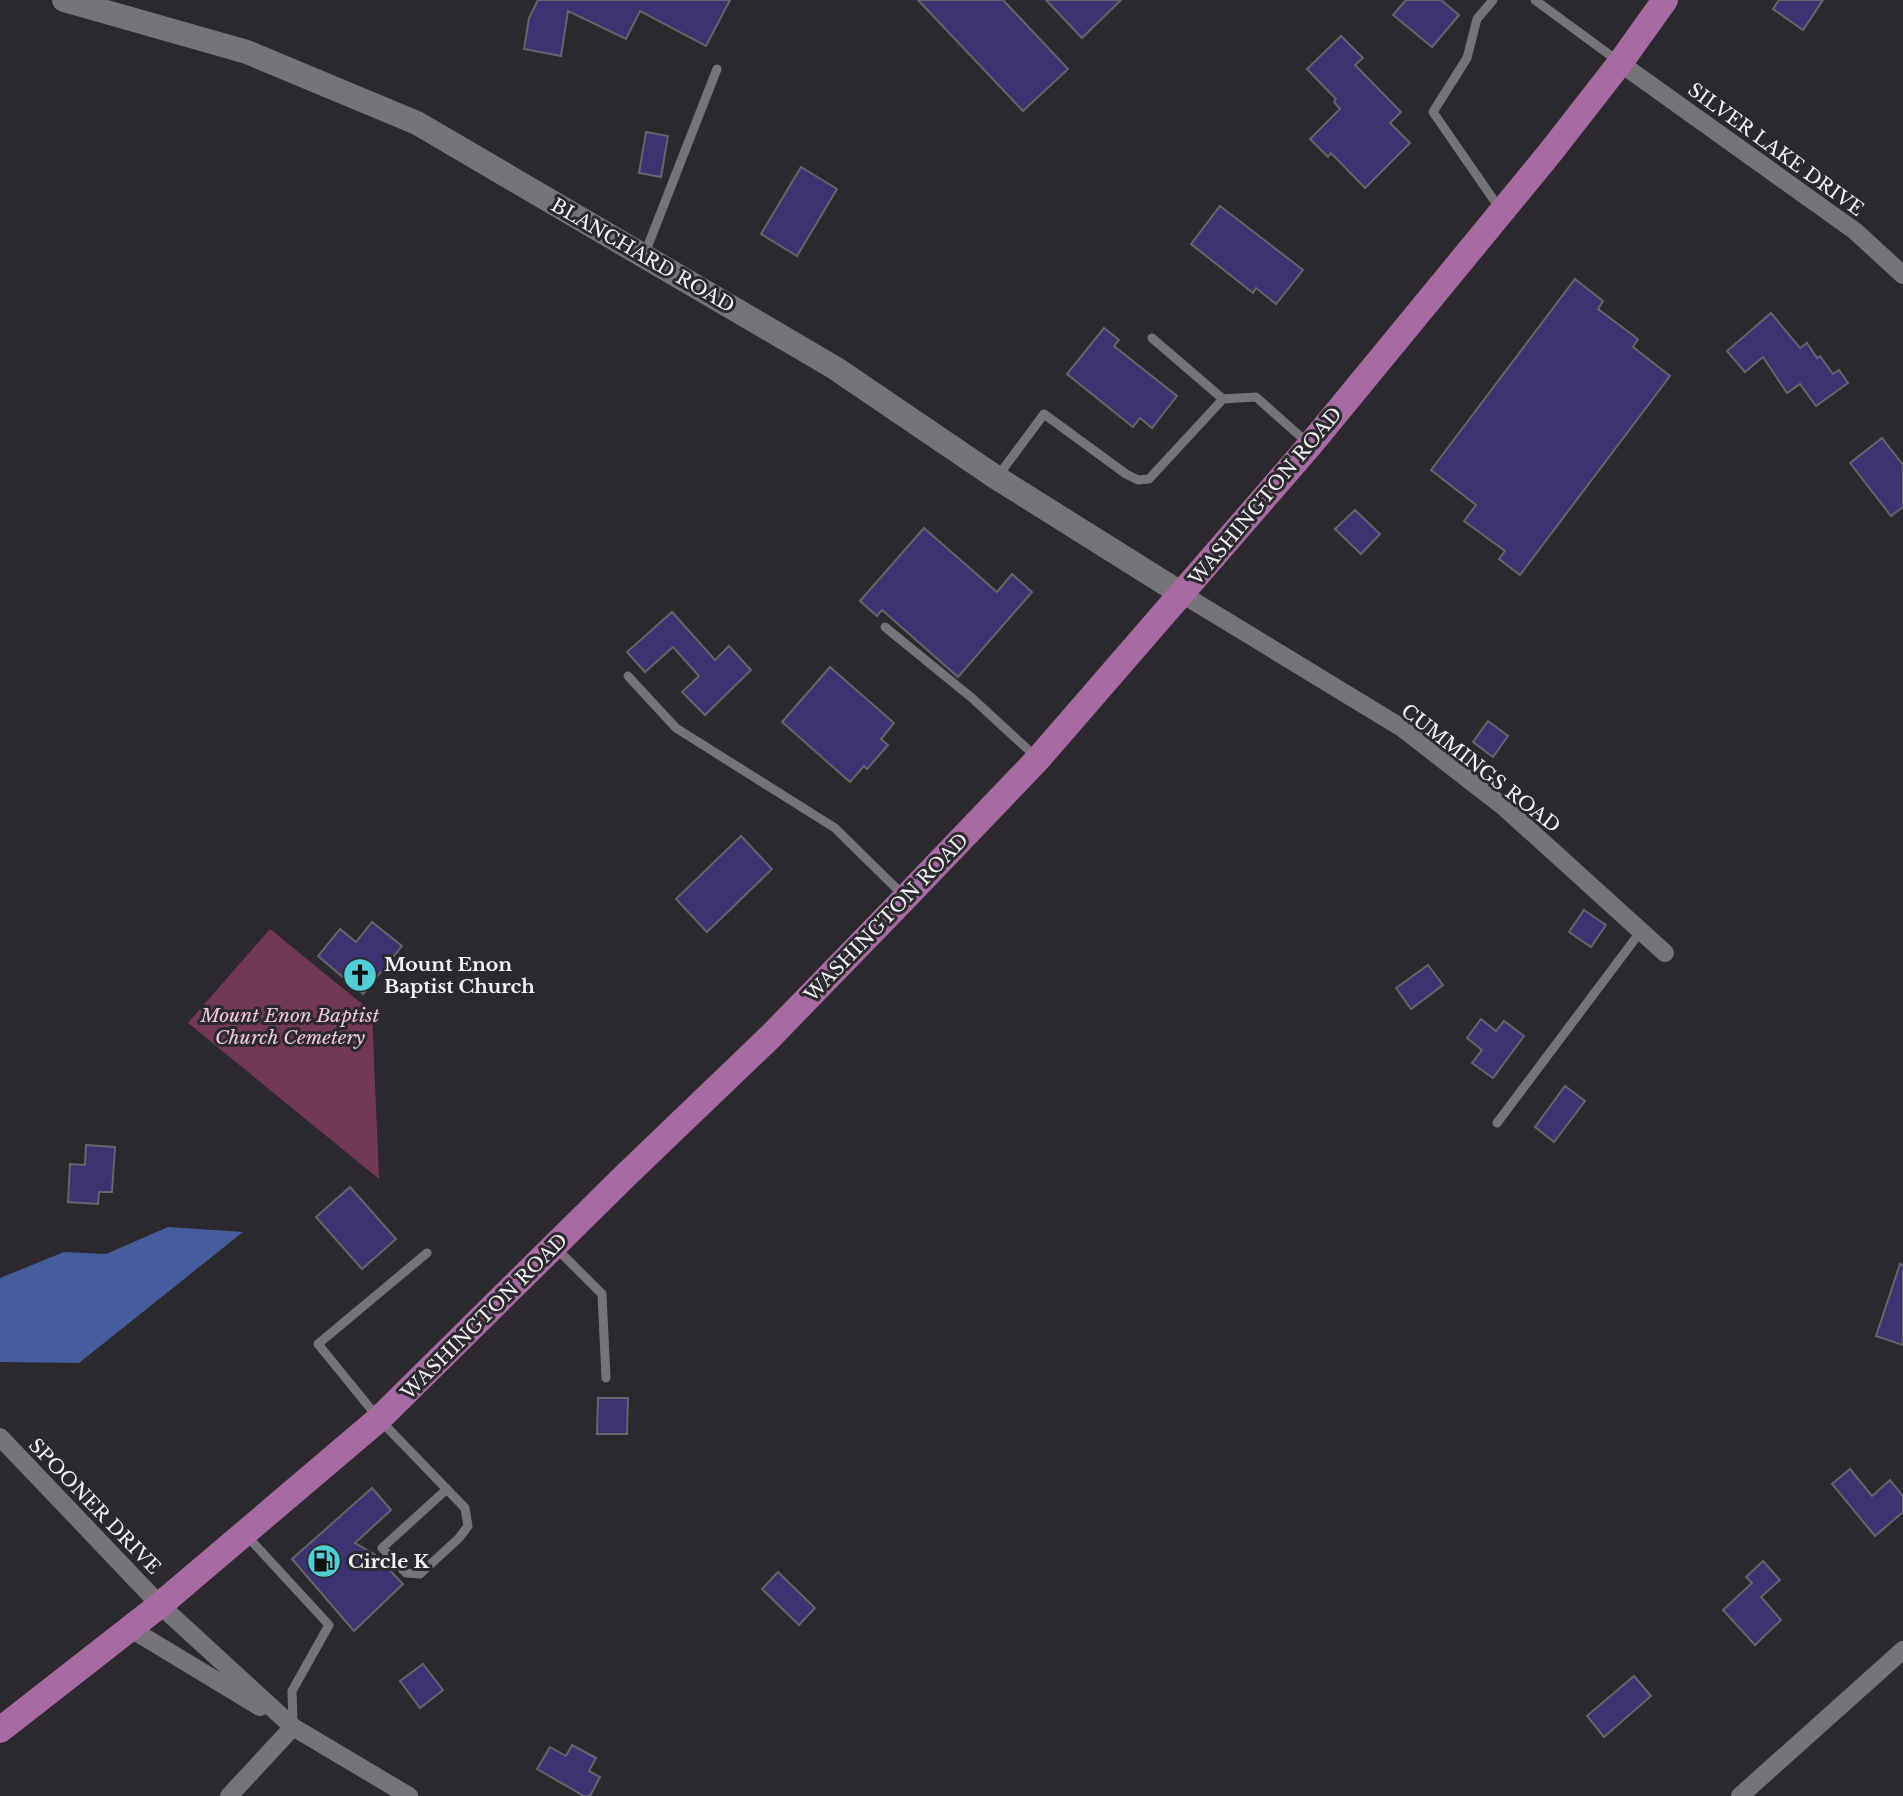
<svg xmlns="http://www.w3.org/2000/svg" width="1903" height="1796" font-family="'Libre Baskerville',serif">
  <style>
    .green { fill: #733855 }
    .water { fill: #455d9c }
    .building { fill: #3d3372; stroke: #65656a; stroke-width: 2 }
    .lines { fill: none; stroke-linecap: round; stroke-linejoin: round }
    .lane { stroke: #767478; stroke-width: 9 }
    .street { stroke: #767478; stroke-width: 18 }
    .secondary { stroke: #767478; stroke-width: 24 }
    .primary { stroke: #a76aa3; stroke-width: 26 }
    .labels { text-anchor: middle; stroke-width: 6; stroke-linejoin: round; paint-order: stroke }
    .street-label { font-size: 19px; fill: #f2f1f4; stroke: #2b292d }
    .poi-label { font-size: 19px; font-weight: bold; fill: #f2f1f4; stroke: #2b292d; text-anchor: start }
    .park-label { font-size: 19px; font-style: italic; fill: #f2c7d9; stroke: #2b292d }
  </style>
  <rect width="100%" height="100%" fill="#2b292d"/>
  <polygon class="green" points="270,929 372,1012 379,1179 188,1023"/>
  <polygon class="water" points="168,1227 243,1232 79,1363 0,1362 0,1278 64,1252 106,1254"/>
  <g class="building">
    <polygon points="538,0 730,0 706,46 640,11 626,39 568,11 561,56 524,49 529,18"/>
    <polygon points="918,0 1003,0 1068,69 1023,111"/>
    <polygon points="1046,0 1121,0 1082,38"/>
    <polygon points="1406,0 1441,0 1459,15 1432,47 1393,15"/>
    <polygon points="1779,0 1823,0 1803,30 1773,9"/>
    <polygon points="1341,36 1363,58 1355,65 1401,112 1390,123 1410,143 1365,188 1331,153 1328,157 1310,139 1340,109 1334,102 1336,99 1307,69"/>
    <polygon points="646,132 668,136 661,177 639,173"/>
    <polygon points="801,167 837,189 797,256 761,234"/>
    <polygon points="1220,206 1303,270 1276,304 1256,288 1253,293 1191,244"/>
    <polygon points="1575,279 1603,301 1598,309 1638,339 1633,347 1670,376 1520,575 1499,559 1505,551 1464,521 1476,505 1431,470"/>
    <polygon points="1771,313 1800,348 1807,343 1817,358 1820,356 1833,374 1839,370 1848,383 1816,406 1800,384 1787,393 1763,357 1745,372 1727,351"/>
    <polygon points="1104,328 1119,340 1114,346 1177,396 1152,428 1140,418 1133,427 1067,374"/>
    <polygon points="1882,438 1903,465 1903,507 1891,516 1850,463"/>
    <polygon points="1355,510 1380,534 1361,554 1335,529"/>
    <polygon points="924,528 997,592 1012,574 1032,592 958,677 882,610 877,616 860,601"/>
    <polygon points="672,612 715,660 729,646 751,670 705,715 682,692 699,676 673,647 645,672 627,652"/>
    <polygon points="830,667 894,723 881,739 888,745 867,769 864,766 850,782 782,722"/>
    <polygon points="1488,721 1508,736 1493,757 1473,742"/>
    <polygon points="741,836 772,869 707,932 676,899"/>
    <polygon points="1584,910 1606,925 1591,947 1569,932"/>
    <polygon points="372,922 402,946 363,994 318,956 340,929 356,942"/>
    <polygon points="1428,965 1443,985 1411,1009 1396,988"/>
    <polygon points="1481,1019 1496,1031 1504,1021 1524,1036 1493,1078 1472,1063 1482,1050 1467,1038"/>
    <polygon points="1565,1086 1585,1101 1554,1142 1535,1127"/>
    <polygon points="86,1145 115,1147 112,1192 99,1192 98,1204 68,1202 70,1164 85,1165"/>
    <polygon points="350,1187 396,1239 362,1269 316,1217"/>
    <polygon points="1900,1264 1903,1265 1903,1345 1876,1336"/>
    <polygon points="598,1398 628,1398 627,1434 597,1434"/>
    <polygon points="1850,1469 1872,1496 1890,1480 1903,1496 1903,1512 1875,1536 1832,1484"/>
    <polygon points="372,1488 391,1510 355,1543 374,1554 403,1584 354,1631 292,1559"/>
    <polygon points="1763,1561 1780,1580 1761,1597 1781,1620 1755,1645 1723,1610 1752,1583 1746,1577"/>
    <polygon points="778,1572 815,1608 799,1625 762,1589"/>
    <polygon points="423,1664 443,1690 420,1708 400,1681"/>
    <polygon points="1634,1676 1651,1696 1604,1737 1587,1716"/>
    <polygon points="572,1745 596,1758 589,1771 600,1777 590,1796 584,1796 537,1769 550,1747 566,1756"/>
  </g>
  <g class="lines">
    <g class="lane">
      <polyline points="1493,0 1477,19 1467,58 1433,112 1500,209"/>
      <polyline points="1535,0 1618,61"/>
      <polyline points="645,253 717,69"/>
      <polyline points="1152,338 1223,399"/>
      <polyline points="998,476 1044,414 1126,474 1138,480 1149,479 1223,399 1256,397 1309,444"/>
      <polyline points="885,627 972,698 1035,756"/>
      <polyline points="628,676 676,728 835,828 904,896"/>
      <polyline points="1497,1123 1641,931"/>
      <polyline points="556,1248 602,1294 606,1378"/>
      <polyline points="427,1253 318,1344 379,1419 465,1508 468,1526 459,1538 420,1574 406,1573 382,1548 447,1489"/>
      <polyline points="246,1535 329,1625 292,1691 293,1723"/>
    </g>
    <g class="street">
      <polyline points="1620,63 1855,231 1903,275"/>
      <polyline points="1182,594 1402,728 1505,808 1665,953"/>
      <polyline points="0,1437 160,1605 293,1727 409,1796"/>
      <polyline points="131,1629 260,1707"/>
      <polyline points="229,1796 293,1727"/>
      <polyline points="1740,1796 1903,1650"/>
    </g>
    <polyline class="secondary" points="64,0 247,52 417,123 835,368 997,478 1182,594"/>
    <polyline class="primary" points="0,1730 160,1605 379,1419 624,1177 771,1036 905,898 1038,759 1310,445 1549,154 1620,63 1665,0"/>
  </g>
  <defs>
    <g id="church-disc" transform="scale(1.75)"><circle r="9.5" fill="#52ccd5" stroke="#2b292d"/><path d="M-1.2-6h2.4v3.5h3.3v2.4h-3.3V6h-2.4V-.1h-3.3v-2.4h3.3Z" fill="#111"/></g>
    <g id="fuel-disc" transform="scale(1.75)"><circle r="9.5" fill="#52ccd5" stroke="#2b292d"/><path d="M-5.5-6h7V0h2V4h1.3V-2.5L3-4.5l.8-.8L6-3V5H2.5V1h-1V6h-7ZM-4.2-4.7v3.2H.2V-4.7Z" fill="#111"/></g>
  </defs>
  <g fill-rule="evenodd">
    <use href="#church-disc" x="360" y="975"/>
    <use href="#fuel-disc" x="324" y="1561"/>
  </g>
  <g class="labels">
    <g class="street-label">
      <text transform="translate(1776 149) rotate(36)" y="7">SILVER LAKE DRIVE</text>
      <text transform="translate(643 255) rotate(30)" y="7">BLANCHARD ROAD</text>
      <text transform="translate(1265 496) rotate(-50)" y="7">WASHINGTON ROAD</text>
      <text transform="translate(1481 768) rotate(38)" y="7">CUMMINGS ROAD</text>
      <text transform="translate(886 917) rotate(-46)" y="7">WASHINGTON ROAD</text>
      <text transform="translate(484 1316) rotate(-45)" y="7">WASHINGTON ROAD</text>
      <text transform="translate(95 1506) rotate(46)" y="7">SPOONER DRIVE</text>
    </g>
    <g class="poi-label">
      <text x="384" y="971">Mount Enon<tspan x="384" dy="22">Baptist Church</tspan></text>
      <text x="348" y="1568">Circle K</text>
    </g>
    <g class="park-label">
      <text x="290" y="1022">Mount Enon Baptist<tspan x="290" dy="22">Church Cemetery</tspan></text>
    </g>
  </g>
</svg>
